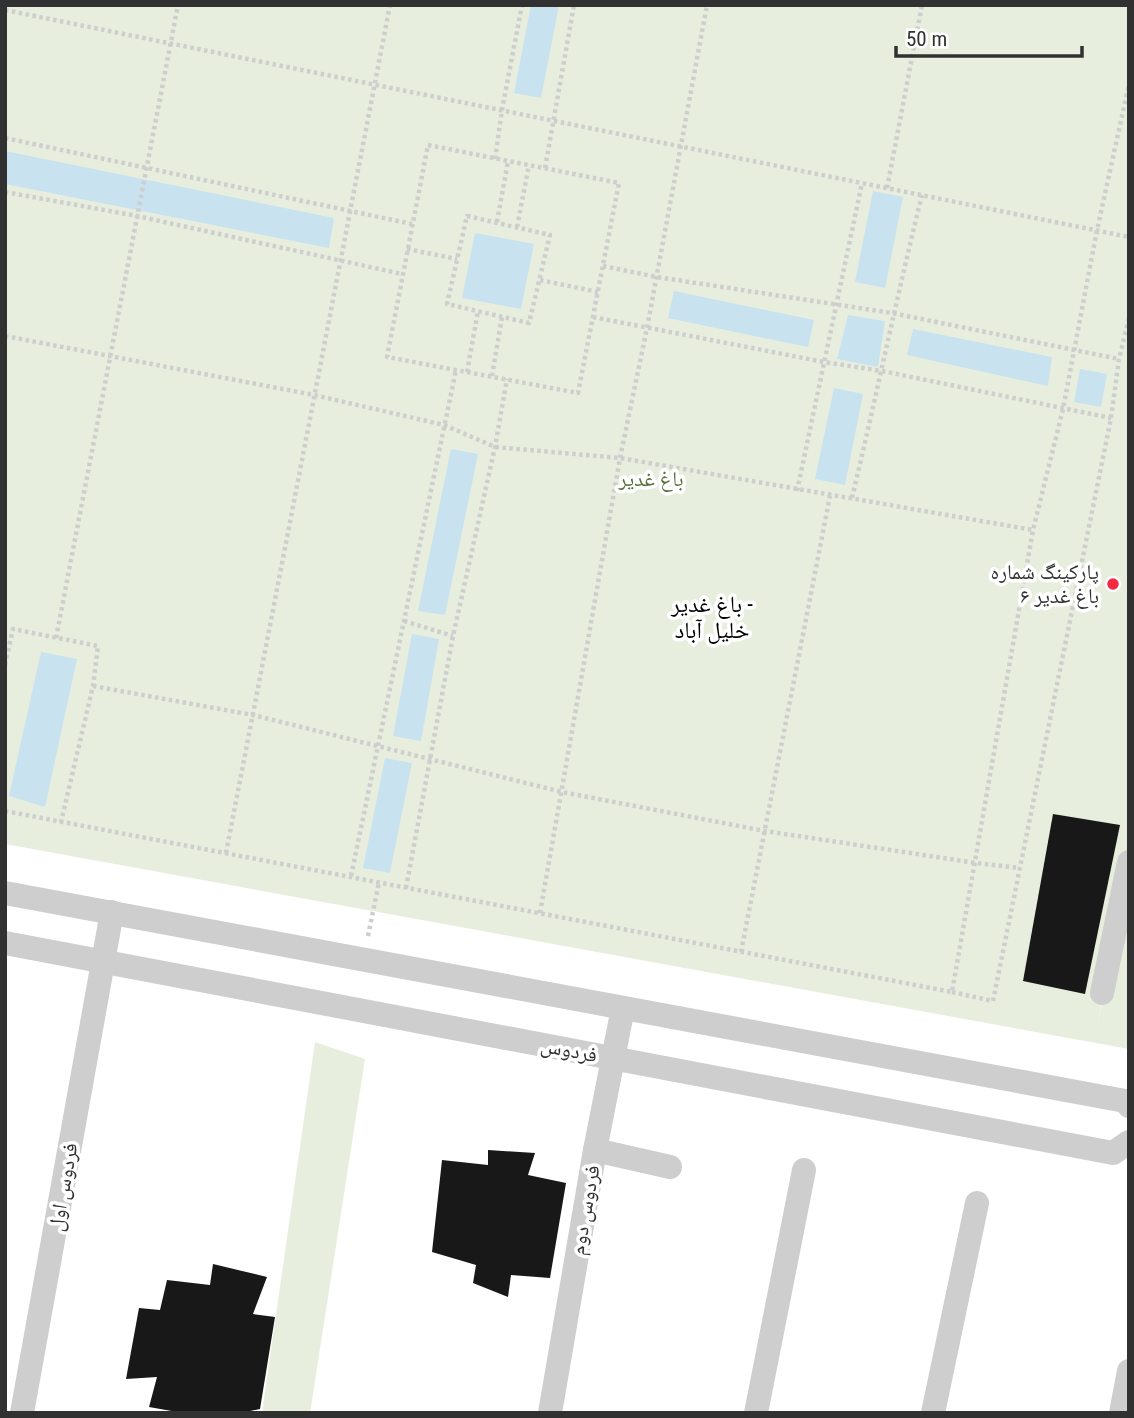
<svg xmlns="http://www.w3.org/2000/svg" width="1134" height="1418" font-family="'Roboto Condensed','Noto Naskh Arabic',sans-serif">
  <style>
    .green { fill: #e7eede }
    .water { fill: #c9e2ef }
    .building { fill: #181818 }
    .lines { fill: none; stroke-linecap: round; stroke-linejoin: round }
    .path { stroke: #cecece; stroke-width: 4.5; stroke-dasharray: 3.5 3.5; stroke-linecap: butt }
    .minor { stroke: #cecece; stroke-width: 24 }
    .poi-dot { fill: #f12941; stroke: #fff; stroke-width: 2.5 }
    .labels { text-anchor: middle; stroke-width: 7; stroke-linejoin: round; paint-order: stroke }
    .park-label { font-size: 21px; fill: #56703a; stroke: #fff }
    .poi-label { font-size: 21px; fill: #313131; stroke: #fff; text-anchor: end }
    .street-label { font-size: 21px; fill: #313131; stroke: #fff }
    .neighbourhood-label { font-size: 23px; fill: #000; stroke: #fff }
  </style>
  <rect width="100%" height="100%" fill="#fff"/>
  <g class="green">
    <polygon points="5,5 1129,5 1129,862 1097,1025 1129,878 1129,1049 5,844"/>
    <polygon points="315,1042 365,1059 310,1413 262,1413"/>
  </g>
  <g class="water">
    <polygon points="531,5 559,5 541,98 514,93"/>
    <polygon points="5,151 334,218 329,248 5,184"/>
    <polygon points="873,191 903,197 885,288 855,282"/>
    <polygon points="475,233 534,244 521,309 462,298"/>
    <polygon points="674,291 814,320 808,347 668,318"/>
    <polygon points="848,315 885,321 878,367 837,359"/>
    <polygon points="913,329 1052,357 1048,386 907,355"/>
    <polygon points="1080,369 1107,374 1101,407 1074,402"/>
    <polygon points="834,388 863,394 845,485 815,479"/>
    <polygon points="451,449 478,454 445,615 418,611"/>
    <polygon points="412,634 439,639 421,741 393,736"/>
    <polygon points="41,652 77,659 45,807 9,796"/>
    <polygon points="385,758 412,763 390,873 363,868"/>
  </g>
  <g class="building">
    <polygon points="1053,814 1120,825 1085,994 1023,981"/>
    <polygon points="488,1150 535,1153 528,1175 566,1183 550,1278 511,1275 508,1297 473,1283 476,1265 432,1252 442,1160 488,1165"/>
    <polygon points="213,1264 267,1277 253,1314 275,1317 260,1409 241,1413 183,1413 149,1407 157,1377 126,1379 139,1308 160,1310 167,1280 210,1285"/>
  </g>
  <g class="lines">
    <g class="path">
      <polyline points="5,10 1129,237"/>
      <polyline points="5,138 412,224"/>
      <polygon points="428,145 619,183 578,393 387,357"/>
      <polyline points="495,159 502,110 522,5"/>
      <polyline points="545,168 574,5"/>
      <polyline points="887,188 922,5"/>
      <polyline points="5,192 137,216 402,274"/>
      <polygon points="467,216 550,235 529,323 447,304"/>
      <polyline points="497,222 508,161"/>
      <polyline points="517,227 529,165"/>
      <polyline points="407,249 457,259"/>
      <polyline points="603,266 657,277 892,313 1119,359"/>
      <polyline points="540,280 598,292"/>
      <polyline points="593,317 824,362 882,371 1111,418"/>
      <polyline points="5,336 314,395 444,425 495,447 620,458 1033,530"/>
      <polyline points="467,372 478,311"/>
      <polyline points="492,376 502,317"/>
      <polyline points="797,491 862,183"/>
      <path d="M852,498C876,397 897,296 922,195"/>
      <polyline points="404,621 453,636"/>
      <polyline points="56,638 178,5"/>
      <polyline points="5,665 13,629 98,646 93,686 61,822"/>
      <polyline points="93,686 253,715 562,792 765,831 976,863 1020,868"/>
      <polyline points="5,811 952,992 1033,530 1063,409 1097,230 1129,84"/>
      <polyline points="226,853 390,5"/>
      <polyline points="351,876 456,370"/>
      <polyline points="406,888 453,636 495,447 507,379"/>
      <polyline points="540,913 620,458 647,328 707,5"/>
      <polyline points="368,936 379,882"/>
      <polyline points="741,952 830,496"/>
      <polyline points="952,992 993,1001 1111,418 1119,359 1129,318"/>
    </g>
    <g class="minor">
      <polyline points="5,893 1125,1101 1129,1106"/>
      <polyline points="5,943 1113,1153 1129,1142"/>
      <polyline points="1102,993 1129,862"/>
      <polyline points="595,1150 670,1167"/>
      <polyline points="22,1413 112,912"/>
      <polyline points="550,1413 595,1150 623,1008"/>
      <polyline points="756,1413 804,1170"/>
      <polyline points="933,1413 977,1203"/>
      <polyline points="1121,1413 1129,1371"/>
    </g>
  </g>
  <circle class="poi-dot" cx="1113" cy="584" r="7"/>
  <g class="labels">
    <g class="park-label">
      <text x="651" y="486">باغ غدیر</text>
    </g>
    <g class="poi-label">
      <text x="1099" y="579">پارکینگ شماره<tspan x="1099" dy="24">۶ باغ غدیر</tspan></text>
    </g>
    <g class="street-label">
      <text transform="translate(569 1050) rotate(11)" y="7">فردوس</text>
      <text transform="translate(63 1187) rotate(-80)" y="7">فردوس اول</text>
      <text transform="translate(585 1210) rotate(-80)" y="7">فردوس دوم</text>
    </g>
    <g class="neighbourhood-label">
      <text x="712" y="612">باغ غدیر -<tspan x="712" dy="26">خلیل آباد</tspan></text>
    </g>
  </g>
  <rect width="1134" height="1418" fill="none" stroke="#313131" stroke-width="14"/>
  <path d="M896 46v10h186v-10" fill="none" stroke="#313131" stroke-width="3.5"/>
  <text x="906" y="46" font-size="21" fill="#313131" stroke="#ffffff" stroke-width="5" paint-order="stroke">50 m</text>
</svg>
